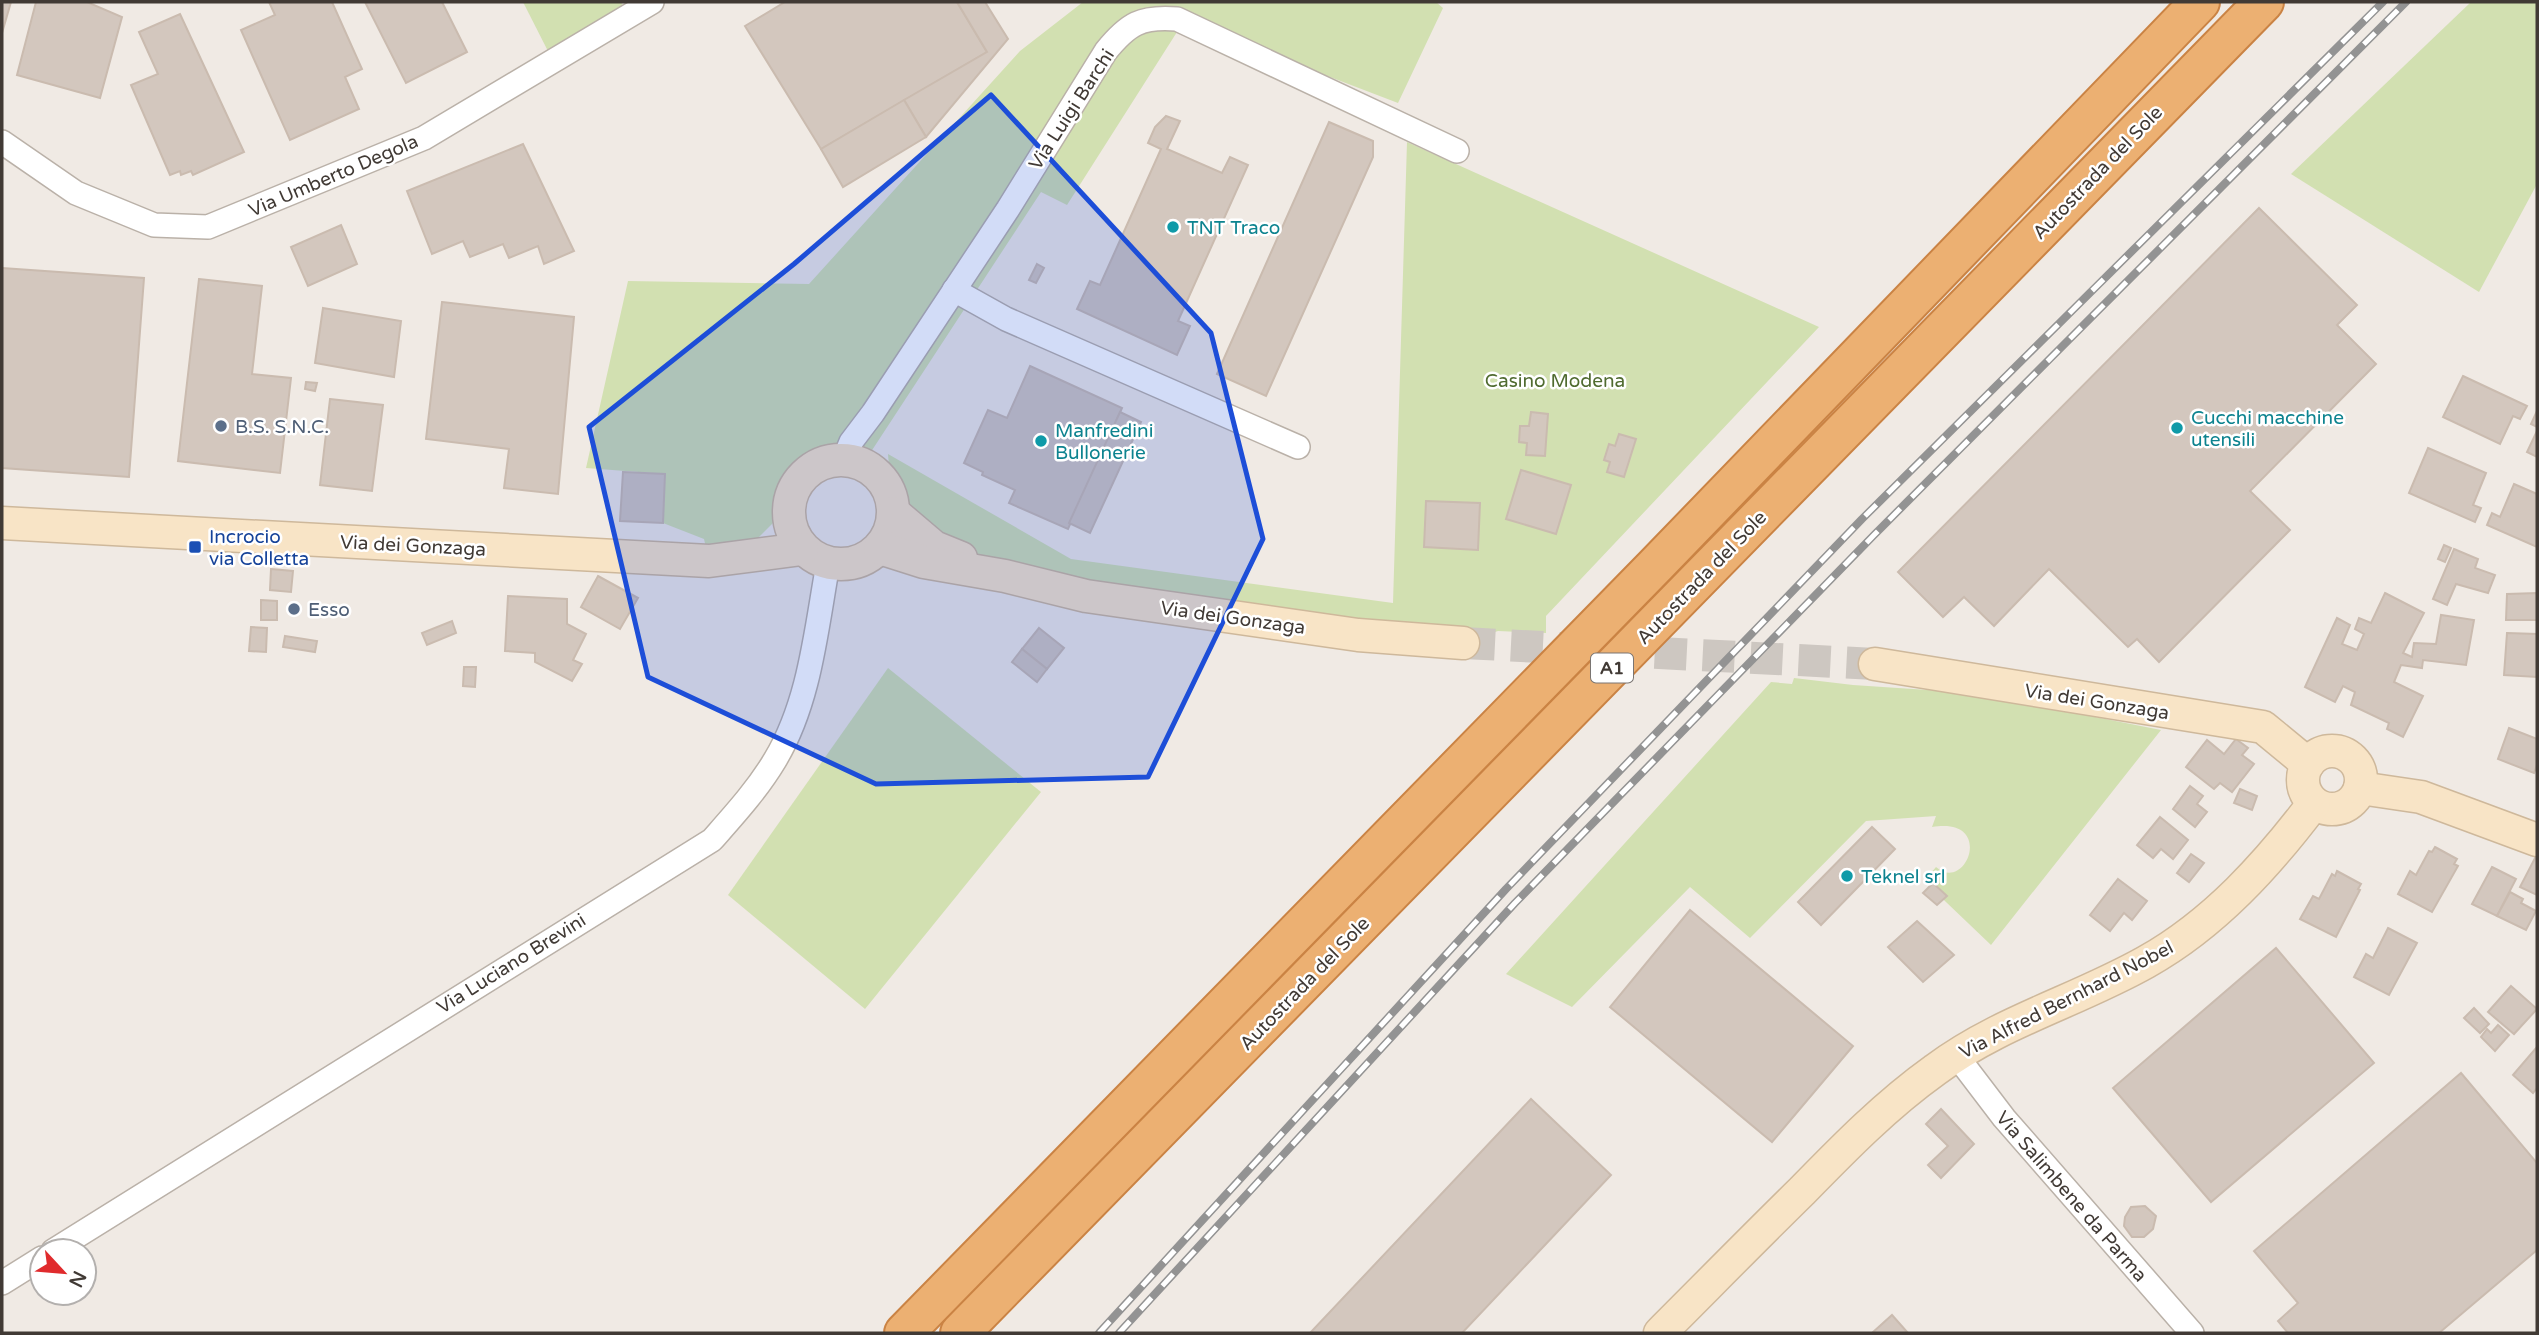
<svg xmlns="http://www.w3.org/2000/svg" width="2539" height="1335" font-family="'Varela Round',sans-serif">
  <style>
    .green { fill: #d2e0b1 }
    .building { fill: #d3c7be; stroke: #cabbaf; stroke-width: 2 }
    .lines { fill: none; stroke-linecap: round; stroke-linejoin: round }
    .secondary-tunnel { stroke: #cdc7c1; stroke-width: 32; stroke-dasharray: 32 16; stroke-linecap: butt }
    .street-casing { stroke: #bab1a8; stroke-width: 26 }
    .secondary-casing { stroke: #ceb89b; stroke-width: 35 }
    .highway-casing { stroke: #ca8344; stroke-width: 42 }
    .street { stroke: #fff; stroke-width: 23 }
    .secondary { stroke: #f8e4c6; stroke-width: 32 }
    .highway { stroke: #ecb072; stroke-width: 38 }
    .rail-casing { stroke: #939393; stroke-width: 8 }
    .rail { stroke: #fff; stroke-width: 5; stroke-dasharray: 16; stroke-linecap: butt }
    .marked { fill: #1d4ed8; fill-opacity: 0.2; stroke: #1d4ed8; stroke-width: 5; stroke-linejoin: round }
    .culture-dot { fill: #0f9aa8; stroke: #fff; stroke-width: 2.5 }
    .service-dot { fill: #5c6f8a; stroke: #fff; stroke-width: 2.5 }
    .transit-dot { fill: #1a4fb4; stroke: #fff; stroke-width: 2.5 }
    .labels { text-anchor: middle; stroke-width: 5; stroke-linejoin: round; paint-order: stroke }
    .shield { fill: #fff; stroke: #7a7572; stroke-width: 2 }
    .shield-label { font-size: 18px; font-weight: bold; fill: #413a35 }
    .street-label { font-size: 19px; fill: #413a35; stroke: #fff }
    .culture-label { font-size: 19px; fill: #0d838f; stroke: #fff; text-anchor: start }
    .park-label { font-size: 19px; fill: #506b30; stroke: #fff }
    .service-label { font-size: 19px; fill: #4e5e75; stroke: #fff; text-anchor: start }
    .transit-label { font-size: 19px; fill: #164399; stroke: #fff; text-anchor: start }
  </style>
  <rect width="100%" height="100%" fill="#f0eae4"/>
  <g class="green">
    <polygon points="523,2 621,2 628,16 553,61"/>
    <polygon points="1083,2 1436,2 1443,8 1398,103 1184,21 1067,205 1041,192 863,464 844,459 818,465 797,482 788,508 740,556 709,561 704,539 663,523 665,474 586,468 628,281 809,284 1020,51"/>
    <polygon points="2471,2 2537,2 2537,184 2479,292 2291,174"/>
    <polygon points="1407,142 1819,327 1546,616 1546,633 1498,631 1463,643 1086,596 934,547 891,493 888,454 1071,559 1393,603"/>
    <polygon points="888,668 1041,792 865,1009 728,895"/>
    <path d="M1794,678L1853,685L1973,693L2161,730L1991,945L1924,881L1936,867C1966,894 1996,816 1932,827L1936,816L1866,821L1750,938L1690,887L1572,1007L1506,974L1771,682L1792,684Z"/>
  </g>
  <g class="building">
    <polygon points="2,2 11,2 2,33"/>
    <polygon points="36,2 87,2 122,17 100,98 17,75"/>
    <polygon points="269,2 332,2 362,69 345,77 359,109 290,140 241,30 275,15"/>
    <polygon points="365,2 442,2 467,52 406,83"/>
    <polygon points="785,2 957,2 987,52 821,149 745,26"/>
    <polygon points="957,2 985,2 1008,39 926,137 904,100 987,52"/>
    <polygon points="180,14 244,152 193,175 191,171 181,175 180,171 170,175 131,85 158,74 139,32"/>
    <polygon points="904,100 926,137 843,187 821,149"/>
    <polygon points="1166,116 1180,121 1167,149 1222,173 1230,157 1248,165 1178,321 1190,326 1177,355 1077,309 1090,281 1100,285 1161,149 1148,143 1155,127"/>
    <polygon points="1329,122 1373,141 1373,157 1266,396 1217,374"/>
    <polygon points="523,144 574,251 544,264 538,246 509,258 503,244 470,257 463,241 432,254 407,191"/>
    <polygon points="2259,208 2357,305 2337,325 2376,364 2250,491 2290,530 2159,662 2137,639 2128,647 2049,569 1994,626 1964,597 1943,617 1898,572"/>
    <polygon points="341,225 357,264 308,286 291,247"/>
    <polygon points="1037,264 1044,268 1036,283 1029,280"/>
    <polygon points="2,268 144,278 129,477 2,468"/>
    <polygon points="199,279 262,286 252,374 291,378 280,473 178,461"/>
    <polygon points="442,302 574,317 558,494 504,488 509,449 426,439"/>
    <polygon points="323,308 401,321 394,377 315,363"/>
    <polygon points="1030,366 1122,408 1068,529 1009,503 1015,490 982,475 983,472 964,463 988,410 1007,418"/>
    <polygon points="2463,376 2527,406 2520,419 2513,416 2500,444 2443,417"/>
    <polygon points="306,382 317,383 315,391 305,389"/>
    <polygon points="330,399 383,405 372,491 320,485"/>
    <polygon points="2537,411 2537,427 2531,424"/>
    <polygon points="1120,412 1141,422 1090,533 1069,523"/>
    <polygon points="1531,412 1548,414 1545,456 1526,455 1527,443 1519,442 1520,426 1529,426"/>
    <polygon points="2537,431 2537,457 2527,452"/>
    <polygon points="1619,434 1636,439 1624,477 1607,472 1610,462 1604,460 1609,444 1615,446"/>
    <polygon points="2428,448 2486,473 2473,505 2481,508 2475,522 2409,493"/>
    <polygon points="1521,470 1571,485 1556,534 1506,519"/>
    <polygon points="623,472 665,474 663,523 620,521"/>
    <polygon points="2514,484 2537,494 2537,547 2487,525 2492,513 2500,517"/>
    <polygon points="1426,501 1480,503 1478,550 1424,547"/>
    <polygon points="2444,545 2451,548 2445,562 2438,559"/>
    <polygon points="2454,549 2478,559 2475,568 2495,575 2488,593 2456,584 2447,605 2433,599"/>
    <polygon points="271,569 293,571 291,592 270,590"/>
    <polygon points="598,576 638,598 620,629 581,607"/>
    <polygon points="2385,593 2424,613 2403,653 2412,657 2414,643 2436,644 2441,615 2474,620 2466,665 2423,660 2422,668 2401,665 2394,682 2423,696 2403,737 2387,729 2389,723 2351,705 2355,692 2343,686 2335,702 2305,687 2337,618 2350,625 2342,644 2357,650 2364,634 2355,629 2359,618 2371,623"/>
    <polygon points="2537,593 2537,620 2506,620 2507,594"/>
    <polygon points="508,596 567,599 567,624 586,634 573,660 582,664 572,681 535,662 535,653 505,651"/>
    <polygon points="261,600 277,601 277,620 261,620"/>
    <polygon points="452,621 456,633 427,645 422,633"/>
    <polygon points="251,627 267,628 266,652 249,651"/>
    <polygon points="1039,628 1064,648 1047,669 1022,649"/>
    <polygon points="2507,633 2537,634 2537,677 2504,675"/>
    <polygon points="285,636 317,641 315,652 283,647"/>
    <polygon points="1022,649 1047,669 1037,682 1012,662"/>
    <polygon points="464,667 476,667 475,687 463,686"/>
    <polygon points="2509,728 2537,739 2537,765 2534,773 2498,759"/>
    <polygon points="2236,739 2248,748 2242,755 2254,764 2232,792 2220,783 2214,789 2186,767 2207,740 2224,754"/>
    <polygon points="2190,786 2203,796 2197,804 2207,812 2195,827 2173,809"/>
    <polygon points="2240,789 2257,796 2252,810 2234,803"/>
    <polygon points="2160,817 2188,840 2173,859 2161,849 2153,858 2137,845"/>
    <polygon points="1872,827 1895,849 1821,925 1798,902"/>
    <polygon points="2435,847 2457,859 2454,864 2458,866 2432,912 2398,894 2410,871 2416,875 2429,851 2432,852"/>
    <polygon points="2191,854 2204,863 2189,882 2177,873"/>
    <polygon points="2535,858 2537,859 2537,895 2520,887"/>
    <polygon points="2492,867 2516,879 2497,916 2472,904"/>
    <polygon points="2337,871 2361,884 2358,889 2360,890 2336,937 2300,919 2313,896 2319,899 2332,874 2335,876"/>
    <polygon points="2118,879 2147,901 2132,920 2124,913 2110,931 2090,915"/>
    <polygon points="1933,883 1947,896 1937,905 1923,893"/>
    <polygon points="2510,892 2523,899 2521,903 2536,911 2526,930 2497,916"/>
    <polygon points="1690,910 1853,1046 1772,1142 1610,1007"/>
    <polygon points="1917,921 1954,955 1923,982 1888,947"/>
    <polygon points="2388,928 2417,943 2389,995 2354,977 2366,954 2373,958"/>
    <polygon points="2276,948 2374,1063 2211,1202 2113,1088"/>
    <polygon points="2511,986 2537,1009 2514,1034 2488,1012"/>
    <polygon points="2474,1008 2489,1024 2480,1033 2464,1018"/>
    <polygon points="2498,1025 2509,1035 2495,1051 2481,1037 2487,1029 2491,1033"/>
    <polygon points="2537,1047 2537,1088 2533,1093 2513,1075"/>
    <polygon points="2461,1073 2537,1163 2537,1250 2439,1333 2288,1333 2278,1321 2298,1303 2254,1251"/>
    <polygon points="1531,1099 1611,1175 1462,1333 1310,1333"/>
    <polygon points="1941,1109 1974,1144 1941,1178 1928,1165 1948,1146 1926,1124"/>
    <polygon points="2145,1206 2156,1216 2153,1229 2144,1237 2132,1237 2124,1226 2125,1217 2131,1207"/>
    <polygon points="1892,1315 1908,1333 1872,1333"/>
  </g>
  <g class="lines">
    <polyline class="secondary-tunnel" points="1463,643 1875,664"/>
    <g class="street-casing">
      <g id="street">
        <polyline points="2,142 76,193 154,225 208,227 424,138 652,2"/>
        <polyline points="954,290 1006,319 1298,447"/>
        <path d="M844,459L851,442L873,413L1008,209L1106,51C1128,24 1141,16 1177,19L1457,151"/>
        <polyline points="1956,1055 2004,1118 2192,1333"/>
        <path d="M53,1251L712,840C734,815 757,790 775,760C810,702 816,630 828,564"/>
        <polyline points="2,1283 42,1258"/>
      </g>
    </g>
    <g class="secondary-casing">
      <g id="secondary">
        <circle cx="841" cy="512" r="52"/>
        <polyline points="894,513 934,547 961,558"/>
        <polyline points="2,523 709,561 802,549"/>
        <polyline points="880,548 924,562 1005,576 1086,596 1358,635 1463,643"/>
        <polyline points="1875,664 2263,727 2308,764"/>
        <circle cx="2332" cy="780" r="29"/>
        <polyline points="2360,788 2421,797 2537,840"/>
        <path d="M1660,1333C1707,1286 1754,1238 1802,1191C1844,1148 1886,1105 1935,1070C1999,1022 2077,1001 2146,962C2214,924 2268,864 2314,803"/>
      </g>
    </g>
    <g class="highway-casing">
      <g id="highway">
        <polyline points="904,1333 1656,565 2200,2"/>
        <polyline points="960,1333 2264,2"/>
      </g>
    </g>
    <use href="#street" class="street"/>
    <use href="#secondary" class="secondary"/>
    <use href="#highway" class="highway"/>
    <g class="rail-casing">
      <g id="rail">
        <polyline points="1099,1333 1506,889 1862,519 2383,2"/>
        <polyline points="1119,1333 1515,903 1874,535 2406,2"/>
      </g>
    </g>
    <use href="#rail" class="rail"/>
  </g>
  <path class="marked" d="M991,95L1211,333L1263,539L1148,777L876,784L648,677L589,427L794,264Z"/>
  <g class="culture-dot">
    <circle cx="1173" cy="227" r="7"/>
    <circle cx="2177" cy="428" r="7"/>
    <circle cx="1041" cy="441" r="7"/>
    <circle cx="1847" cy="876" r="7"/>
  </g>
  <g class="service-dot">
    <circle cx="221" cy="426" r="7"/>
    <circle cx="294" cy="609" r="7"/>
  </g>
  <rect class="transit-dot" x="188" y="540" width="14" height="14" rx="3.5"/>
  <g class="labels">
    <rect class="shield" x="1591" y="653.5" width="42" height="29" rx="5"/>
    <g class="shield-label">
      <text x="1612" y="674">A1</text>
    </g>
    <g class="street-label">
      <text transform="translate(1071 109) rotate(-57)" y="7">Via Luigi Barchi</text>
      <text transform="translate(2097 172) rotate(-46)" y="7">Autostrada del Sole</text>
      <text transform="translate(333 175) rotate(-23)" y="7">Via Umberto Degola</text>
      <text transform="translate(413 545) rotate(3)" y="7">Via dei Gonzaga</text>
      <text transform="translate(1701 577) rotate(-46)" y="7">Autostrada del Sole</text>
      <text transform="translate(1233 617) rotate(8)" y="7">Via dei Gonzaga</text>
      <text transform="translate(2097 701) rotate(9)" y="7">Via dei Gonzaga</text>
      <text transform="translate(511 963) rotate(-32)" y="7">Via Luciano Brevini</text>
      <text transform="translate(1304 983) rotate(-46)" y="7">Autostrada del Sole</text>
      <text transform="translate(2066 999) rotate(-27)" y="7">Via Alfred Bernhard Nobel</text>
      <text transform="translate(2072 1196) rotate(49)" y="7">Via Salimbene da Parma</text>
    </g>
    <g class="culture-label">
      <text x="1187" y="234">TNT Traco</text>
      <text x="2191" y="424">Cucchi macchine<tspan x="2191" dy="22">utensili</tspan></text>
      <text x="1055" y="437">Manfredini<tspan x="1055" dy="22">Bullonerie</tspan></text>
      <text x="1861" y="883">Teknel srl</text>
    </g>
    <g class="park-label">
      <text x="1555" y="387">Casino Modena</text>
    </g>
    <g class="service-label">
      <text x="235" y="433">B.S. S.N.C.</text>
      <text x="308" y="616">Esso</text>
    </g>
    <g class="transit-label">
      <text x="209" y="543">Incrocio<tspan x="209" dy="22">via Colletta</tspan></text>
    </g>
  </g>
  <rect width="2539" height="1335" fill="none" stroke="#413a35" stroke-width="7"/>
  <g transform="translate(63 1272) rotate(116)"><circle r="33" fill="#ffffff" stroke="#b3b0ae" stroke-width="2"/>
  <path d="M0-5L12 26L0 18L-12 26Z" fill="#e02b2d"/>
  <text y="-10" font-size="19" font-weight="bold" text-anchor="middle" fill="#413a35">N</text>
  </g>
</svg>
